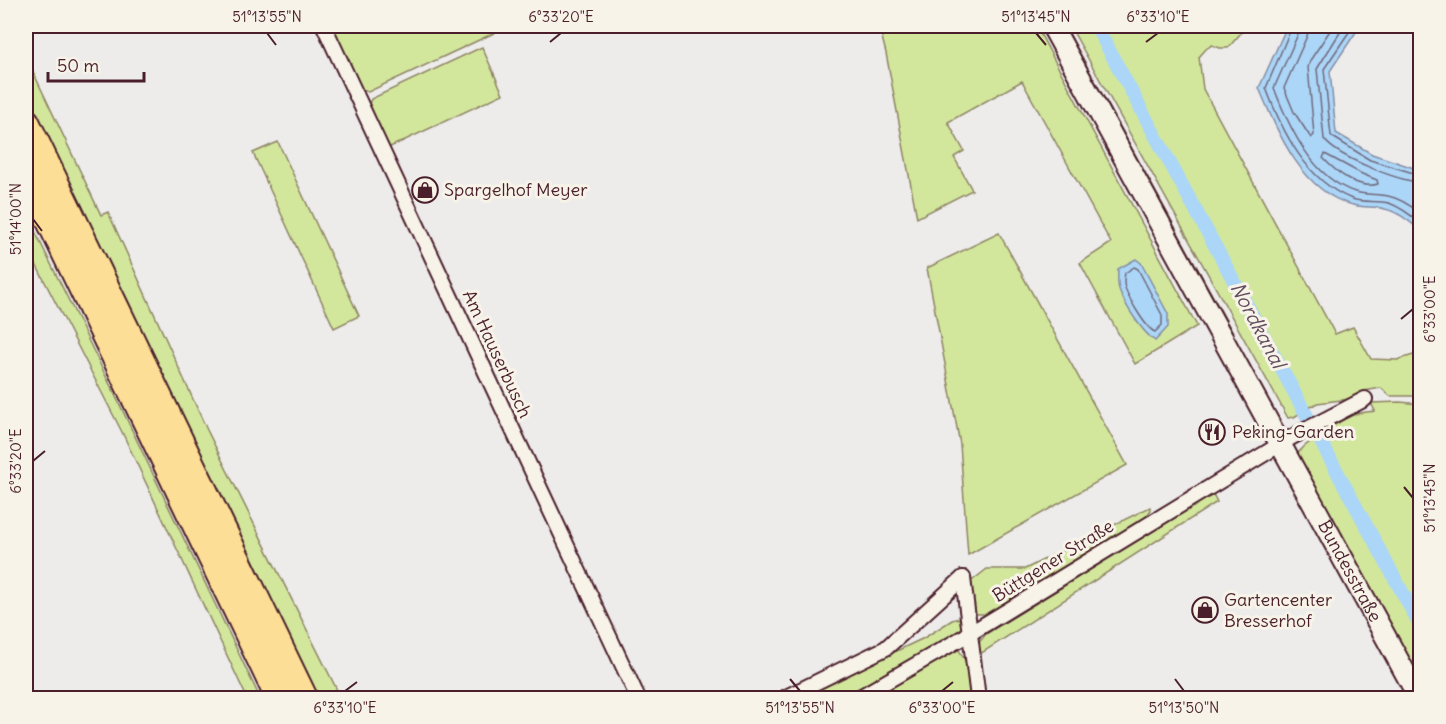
<svg xmlns="http://www.w3.org/2000/svg" width="1446" height="724" font-family="Delius,sans-serif">
  <style>
    .green { fill: #d2e79c; stroke: #8e8364; stroke-width: 1.5 }
    .water { fill: #abd6f7; stroke: #848da5; stroke-width: 1.5 }
    .lines { fill: none; stroke-linecap: round; stroke-linejoin: round }
    .shore { stroke: #71687d; stroke-width: 1.5 }
    .canal { stroke: #abd6f7; stroke-width: 14 }
    .street-casing { stroke: #4a1f2b; stroke-width: 18 }
    .secondary-casing { stroke: #4a1f2b; stroke-width: 24 }
    .highway-casing { stroke: #4a1f2b; stroke-width: 30 }
    .street { stroke: #f7f3e8; stroke-width: 14 }
    .secondary { stroke: #f7f3e8; stroke-width: 20 }
    .highway { stroke: #fdde96; stroke-width: 26 }
    .ticks { fill: none; stroke: #4a1f2b; stroke-width: 2 }
    .labels { text-anchor: middle; stroke-width: 6; stroke-linejoin: round; paint-order: stroke }
    .poi-label { font-size: 18px; fill: #4a1f2b; stroke: #f7f3e8; text-anchor: start }
    .street-label { font-size: 18px; fill: #4a1f2b; stroke: #f7f3e8 }
    .water-label { font-size: 20px; font-style: italic; fill: #624d5e; stroke: #f7f3e8 }
    .neatline { fill: none; stroke: #4a1f2b; stroke-width: 2 }
    .ticks-label { font-size: 15px; text-anchor: middle; fill: #4a1f2b }
  </style>
  <rect width="100%" height="100%" fill="#edeceb"/>
  <filter id="ink" filterUnits="userSpaceOnUse"><feTurbulence type="fractalNoise" baseFrequency=".0167" numOctaves="2"/><feDisplacementMap in="SourceGraphic" scale="12" xChannelSelector="R" yChannelSelector="G"/><feConvolveMatrix kernelMatrix="1 2 1 2 8 2 1 2 1" color-interpolation-filters="sRGB"/></filter>
  <g filter="url(#ink)">
    <g class="green">
      <polygon points="329,26 509,26 368,92 357,88"/>
      <polygon points="879,26 1036,26 1197,326 1135,364 1080,263 1111,243 1022,81 948,122 964,151 954,157 972,190 917,218 886,53"/>
      <polygon points="1060,26 1065,26 1233,333 1229,334"/>
      <polygon points="1070,26 1247,26 1228,48 1220,48 1212,45 1206,49 1199,57 1203,89 1335,334 1353,327 1371,359 1397,360 1420,353 1420,396 1390,396 1381,388 1364,391 1350,399 1317,403 1294,417 1288,418"/>
      <polygon points="482,47 503,94 386,149 367,109 371,99"/>
      <polygon points="26,57 101,215 108,212 207,430 341,698 317,698 186,422 26,95"/>
      <polygon points="278,142 359,316 334,328 253,153"/>
      <polygon points="26,213 119,403 260,698 247,698 122,432 26,245"/>
      <polygon points="999,233 1127,465 968,555 960,444 927,268"/>
      <path d="M1400,402L1420,404V687L1296,457C1299,446 1344,418 1356,414C1362,412 1369,412 1375,411L1371,403Z"/>
      <polygon points="1213,494 1217,502 977,656 976,646 986,634"/>
      <polygon points="1150,507 1151,510 1141,523 987,614 977,614 972,611 969,583 987,569 1025,569"/>
      <polygon points="959,618 962,628 958,648 968,666 974,698 797,698 924,638 952,620"/>
    </g>
    <g class="water">
      <path d="M1287,26H1360L1330,71L1336,133L1372,154L1420,170V230C1410,222 1399,212 1385,209C1375,206 1364,208 1353,205C1302,193 1277,131 1259,88Z"/>
      <path d="M1136,259L1141,263L1168,314V327L1155,341C1142,332 1124,304 1119,289C1117,283 1118,275 1118,269Z"/>
    </g>
    <g class="lines">
      <g class="shore">
        <path d="M1292,26L1266,88C1282,131 1306,181 1352,199C1363,203 1377,200 1389,203C1400,207 1411,215 1420,223"/>
        <path d="M1300,26L1299,32L1274,88C1289,127 1312,178 1355,192C1365,195 1377,194 1388,196C1399,198 1411,206 1420,213"/>
        <polyline points="1309,26 1307,36 1284,88 1294,112 1311,138 1314,135 1308,67 1311,59 1333,26"/>
        <path d="M1344,26L1317,69L1324,139C1336,157 1399,181 1420,182"/>
        <polyline points="1353,26 1324,69 1331,136 1370,160 1420,175"/>
        <path d="M1325,154L1362,174L1377,180L1378,184C1358,190 1336,172 1323,158Z"/>
        <path d="M1134,267L1138,269L1162,315V325L1155,332C1145,328 1129,298 1125,288C1123,283 1124,278 1125,273Z"/>
      </g>
      <polyline class="canal" points="1096,26 1420,625"/>
      <g class="street-casing">
        <g id="street">
          <polyline points="324,26 638,698"/>
          <polyline points="963,578 978,698"/>
          <polyline points="784,698 886,648 963,578"/>
          <polyline points="858,698 969,634 1292,437 1365,399"/>
        </g>
      </g>
      <g class="secondary-casing">
        <g id="secondary">
          <path id="s1" d="M1052,26L1419,698"/>
        </g>
      </g>
      <g class="highway-casing">
        <g id="highway">
          <polyline points="26,122 304,698"/>
          <polyline points="26,171 279,698"/>
        </g>
      </g>
      <use href="#street" class="street"/>
      <use href="#secondary" class="secondary"/>
      <use href="#highway" class="highway"/>
    </g>
  </g>
  <path class="ticks" d="M267,33L276,45M1036,33L1046,45M550,42L561,33M1146,42L1158,33M33,219L42,231M1401,319L1413,309M33,461L45,451M1404,487L1413,498M790,679L800,691M1175,679L1184,691M345,691L357,682M942,691L953,682"/>
  <defs>
    <g id="shop-ring" transform="scale(1.35)"><circle r="9.5" fill="#f7f3e8" stroke="#4a1f2b" stroke-width="1.5"/><path d="M-5-2.5h2.3a2.7 3.5 0 0 1 5.4 0H5L5.5 6h-11ZM-1.5-2.5h3a1.5 2.3 0 0 0-3 0Z" fill="#4a1f2b"/></g>
    <g id="restaurant-ring" transform="scale(1.35)"><circle r="9.5" fill="#f7f3e8" stroke="#4a1f2b" stroke-width="1.5"/><path d="M-5-6h1v4h1v-4h1v4h1v-4h1v5L-1.5 .5V6h-2V.5L-5-1ZM5-6V6H3V1.5H1.5Q1.5-4 5-6Z" fill="#4a1f2b"/></g>
  </defs>
  <g fill-rule="evenodd">
    <use href="#shop-ring" x="425" y="190"/>
    <use href="#restaurant-ring" x="1212" y="432"/>
    <use href="#shop-ring" x="1205" y="610"/>
  </g>
  <g class="labels">
    <g class="poi-label">
      <text x="444" y="196">Spargelhof Meyer</text>
      <text x="1232" y="438">Peking-Garden</text>
      <text x="1224" y="606">Gartencenter<tspan x="1224" dy="21">Bresserhof</tspan></text>
    </g>
    <g class="street-label">
      <text transform="translate(497 354) rotate(65)" y="6">Am Hauserbusch</text>
      <text transform="translate(1053 561) rotate(-32)" y="6">Büttgener Straße</text>
      <text dy="6" stroke="none"><textPath href="#s1" startOffset="621">Bundesstraße</textPath></text>
    </g>
    <g class="water-label">
      <text transform="translate(1258 325) rotate(62)" y="7">Nordkanal</text>
    </g>
  </g>
  <rect width="1446" height="724" fill="none" stroke="#f7f3e8" stroke-width="66"/>
  <path d="M48 72v9h96v-9" fill="none" stroke="#4a1f2b" stroke-width="3"/>
  <text x="57" y="72" font-size="18" fill="#4a1f2b" stroke="#f7f3e8" stroke-width="4.5" paint-order="stroke">50 m</text>
  <rect x="33" y="33" width="1380" height="658" class="neatline"/>
  <g class="ticks-label">
    <text x="267" y="22">51°13'55"N</text>
    <text x="561" y="22">6°33'20"E</text>
    <text x="1036" y="22">51°13'45"N</text>
    <text x="1158" y="22">6°33'10"E</text>
    <text transform="translate(16 219) rotate(-90)" y="5">51°14'00"N</text>
    <text transform="translate(1430 309) rotate(-90)" y="5">6°33'00"E</text>
    <text transform="translate(16 461) rotate(-90)" y="5">6°33'20"E</text>
    <text transform="translate(1430 498) rotate(-90)" y="5">51°13'45"N</text>
    <text x="345" y="713">6°33'10"E</text>
    <text x="800" y="713">51°13'55"N</text>
    <text x="942" y="713">6°33'00"E</text>
    <text x="1184" y="713">51°13'50"N</text>
  </g>
</svg>
